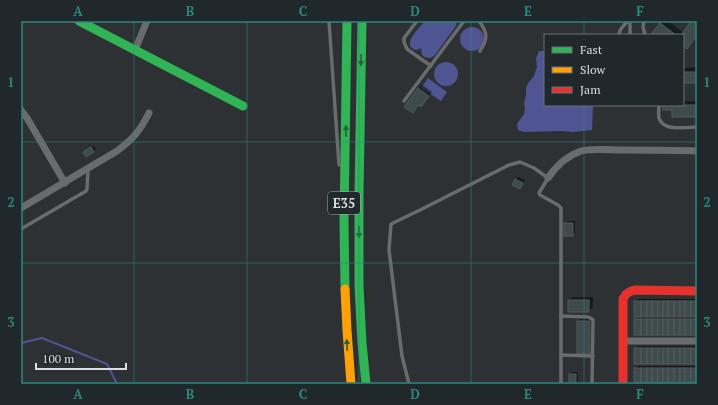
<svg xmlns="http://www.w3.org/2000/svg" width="718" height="405" font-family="'PT Serif',serif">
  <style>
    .water { fill: #4f5493 }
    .shadow { fill: #0007 }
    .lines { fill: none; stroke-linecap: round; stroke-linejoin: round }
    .stream { stroke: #4f5493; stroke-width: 2 }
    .building { fill: #3d4b4d; stroke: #565a5b }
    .lane { stroke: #696b6c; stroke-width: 3.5 }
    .street { stroke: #696b6c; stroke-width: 7 }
    .fast { stroke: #30b455; stroke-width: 9 }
    .slow { stroke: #ff9f0a; stroke-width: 9 }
    .jam { stroke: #e5322d; stroke-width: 9 }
    .oneway { fill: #26603c }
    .grid { fill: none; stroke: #2d867f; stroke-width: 1; stroke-opacity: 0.55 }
    .labels { text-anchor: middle; stroke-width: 3; stroke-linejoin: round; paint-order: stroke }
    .shield { fill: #20282c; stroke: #a2a8ab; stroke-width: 1 }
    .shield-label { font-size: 13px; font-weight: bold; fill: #dadfe2 }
    .neatline { fill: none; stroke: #2d867f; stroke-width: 1.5 }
    .grid-label { font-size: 13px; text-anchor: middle; font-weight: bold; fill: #2d867f }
  </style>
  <rect width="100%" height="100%" fill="#2d3133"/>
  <g class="water">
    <path d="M425,21H457L456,26L435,55C431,59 426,59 422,55L421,48C418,50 415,51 412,48C404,42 420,27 425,21Z"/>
    <circle cx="472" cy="39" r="12"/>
    <polygon points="539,51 545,51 545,105 593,105 592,130 573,132 562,131 524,132 518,130 517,124 524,114 525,109 524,103 526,95 526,89 528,83 534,76 537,67 536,58"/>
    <circle cx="446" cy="74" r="12"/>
    <polygon points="428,78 447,92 441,101 421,88"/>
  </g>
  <g class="shadow">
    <polygon points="663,21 668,21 684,33 693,21 697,21 697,35 692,42 683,44 683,35 657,35 660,24"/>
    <polygon points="697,67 697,82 683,82 683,69 685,68"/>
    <polygon points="422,85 432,92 424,103 418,105 406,106"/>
    <polygon points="683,101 697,101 697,116 664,105 683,105"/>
    <polygon points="94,146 96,149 93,151 86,150"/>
    <polygon points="518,177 525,180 520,188 513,185"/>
    <polygon points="568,221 575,221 575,233 573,235 565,223"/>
    <polygon points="573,297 593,297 593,307 589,311 569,311 569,300"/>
    <polygon points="638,299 697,299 697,334 635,320 639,316 635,301"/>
    <polygon points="582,318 593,318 593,350 589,353 578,322"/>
    <polygon points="638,346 697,346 697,363 635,349"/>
    <polygon points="638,366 697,366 697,383 635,369"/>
    <polygon points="572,372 578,372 578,384 570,384 570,374"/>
  </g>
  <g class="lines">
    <polyline class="stream" points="21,343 42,338 107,364 117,384"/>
  </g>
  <g class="building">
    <polygon points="691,21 697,21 697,35 687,49 683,46 683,35 681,35"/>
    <polygon points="660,23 676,35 655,35 652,33"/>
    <rect x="683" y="72" width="14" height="11"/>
    <polygon points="418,88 429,96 421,107 418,105 413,113 404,107"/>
    <polygon points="663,105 697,105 697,117 672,117 672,110 663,110"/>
    <polygon points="91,147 94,152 86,157 83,152"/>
    <polygon points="515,179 523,183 520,189 512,185"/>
    <rect x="564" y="223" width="9" height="13"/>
    <rect x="568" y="300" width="21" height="12"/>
    <rect x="634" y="301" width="7" height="16"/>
    <rect x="641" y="301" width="6" height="16"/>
    <rect x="647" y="301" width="5" height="16"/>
    <rect x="652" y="301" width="6" height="16"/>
    <rect x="658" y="301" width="5" height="16"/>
    <rect x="663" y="301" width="5" height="16"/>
    <rect x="668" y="301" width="6" height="16"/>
    <rect x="674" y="301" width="6" height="16"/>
    <rect x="680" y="301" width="5" height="16"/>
    <rect x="685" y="301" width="6" height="16"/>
    <rect x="691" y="301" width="6" height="16"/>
    <rect x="634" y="319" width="7" height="16"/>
    <rect x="641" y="319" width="6" height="16"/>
    <rect x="647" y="319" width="5" height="16"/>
    <rect x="652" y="319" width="6" height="16"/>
    <rect x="658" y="319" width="5" height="16"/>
    <rect x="663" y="319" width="5" height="16"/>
    <rect x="668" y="319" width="6" height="16"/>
    <rect x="674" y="319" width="6" height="16"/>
    <rect x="680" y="319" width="5" height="16"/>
    <rect x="685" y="319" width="6" height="16"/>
    <rect x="691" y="319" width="6" height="16"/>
    <rect x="577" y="321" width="13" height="33"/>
    <rect x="634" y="348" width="7" height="16"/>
    <rect x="641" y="348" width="6" height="16"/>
    <rect x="647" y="348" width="5" height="16"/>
    <rect x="652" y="348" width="6" height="16"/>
    <rect x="658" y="348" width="5" height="16"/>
    <rect x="663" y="348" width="5" height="16"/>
    <rect x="668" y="348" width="6" height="16"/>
    <rect x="674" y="348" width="6" height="16"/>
    <rect x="680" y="348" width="5" height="16"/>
    <rect x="685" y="348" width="6" height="16"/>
    <rect x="691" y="348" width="6" height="16"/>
    <rect x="634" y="368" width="7" height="16"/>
    <rect x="641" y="368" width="6" height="16"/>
    <rect x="647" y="368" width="5" height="16"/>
    <rect x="652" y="368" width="6" height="16"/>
    <rect x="658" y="368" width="5" height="16"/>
    <rect x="663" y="368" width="5" height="16"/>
    <rect x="668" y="368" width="6" height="16"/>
    <rect x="674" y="368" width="6" height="16"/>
    <rect x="680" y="368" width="5" height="16"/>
    <rect x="685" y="368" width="6" height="16"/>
    <rect x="691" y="368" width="6" height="16"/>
    <rect x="569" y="374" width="7" height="10"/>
  </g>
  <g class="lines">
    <g class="lane">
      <polyline points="329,21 339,165"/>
      <polyline points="417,21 404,38 404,42 407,49 431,66"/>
      <path d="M479,21C488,33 488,39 480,51"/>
      <polyline points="644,21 643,27 645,35"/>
      <path d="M619,35C619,29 624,25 628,21"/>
      <polyline points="630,35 630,21"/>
      <polyline points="404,101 464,21"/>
      <path d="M659,105C659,109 658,114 659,118C663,132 686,127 697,127"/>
      <polyline points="21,229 86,191 87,189 88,169"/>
      <polyline points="561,316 588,317 592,319 593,320 592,384"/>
      <polyline points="561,355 593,356"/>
      <polyline points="409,384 402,356 389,250 391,224 422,209 509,165 520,162 534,168 548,178 539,193 540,195 558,205 561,208 561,384"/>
    </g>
    <g class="street">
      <polyline points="135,50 147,21"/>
      <polyline points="21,110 27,118 65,183"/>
      <path d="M548,178C556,166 567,156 581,151C591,148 612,150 623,150C648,150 672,150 697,151"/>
      <path d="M21,208L117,151C133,139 140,131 149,113"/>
      <polyline points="623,341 697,341"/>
    </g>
    <g class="fast">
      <polyline points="79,21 243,106"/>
      <polyline points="362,21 359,193 359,286 362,343 366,384"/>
      <polyline points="345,289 344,221 347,21"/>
    </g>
    <polyline class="slow" points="345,289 347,330 351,384"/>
    <path class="jam" d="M623,384V299C626,293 629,291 636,290L697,291"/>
  </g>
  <defs><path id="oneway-solid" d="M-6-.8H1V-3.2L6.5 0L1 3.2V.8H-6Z"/></defs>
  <g class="oneway">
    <use href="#oneway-solid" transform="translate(361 60) rotate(91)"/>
    <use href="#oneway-solid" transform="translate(346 131) rotate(-89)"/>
    <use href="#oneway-solid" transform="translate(359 232) rotate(90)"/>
    <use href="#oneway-solid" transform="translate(347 345) rotate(-93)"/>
  </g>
  <path class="grid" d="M134,21V384M247,21V384M359,21V384M471,21V384M584,21V35M584,105V384M21,142H697M21,263H697"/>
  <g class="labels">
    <rect class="shield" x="328" y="192" width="32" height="22" rx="3"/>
    <g class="shield-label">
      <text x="344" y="208">E35</text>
    </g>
  </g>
  <rect width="718" height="405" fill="none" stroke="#20282c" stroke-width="44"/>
  <rect x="544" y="34" width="140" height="72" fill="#20282c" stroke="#6a7175"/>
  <rect x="552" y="47" width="20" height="6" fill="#30b455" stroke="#6a7175"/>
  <text x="580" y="54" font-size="12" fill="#dadfe2">Fast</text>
  <rect x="552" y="67" width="20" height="6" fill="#ff9f0a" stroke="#6a7175"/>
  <text x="580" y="74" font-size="12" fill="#dadfe2">Slow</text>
  <rect x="552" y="87" width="20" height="6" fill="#e5322d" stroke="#6a7175"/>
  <text x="580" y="94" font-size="12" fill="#dadfe2">Jam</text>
  <path d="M36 363v6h90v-6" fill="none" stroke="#dadfe2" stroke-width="2"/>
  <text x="42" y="363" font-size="12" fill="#dadfe2" stroke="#20282c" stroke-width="3" paint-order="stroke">100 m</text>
  <rect x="22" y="22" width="674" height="361" class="neatline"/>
  <g class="grid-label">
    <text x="78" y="16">A</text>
    <text x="190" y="16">B</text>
    <text x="303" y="16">C</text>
    <text x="415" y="16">D</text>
    <text x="528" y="16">E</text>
    <text x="640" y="16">F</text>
    <text x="11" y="87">1</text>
    <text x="707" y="87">1</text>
    <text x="11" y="207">2</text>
    <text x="707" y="207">2</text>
    <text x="11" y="327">3</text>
    <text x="707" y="327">3</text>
    <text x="78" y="399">A</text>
    <text x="190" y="399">B</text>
    <text x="303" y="399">C</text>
    <text x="415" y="399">D</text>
    <text x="528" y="399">E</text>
    <text x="640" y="399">F</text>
  </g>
</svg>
